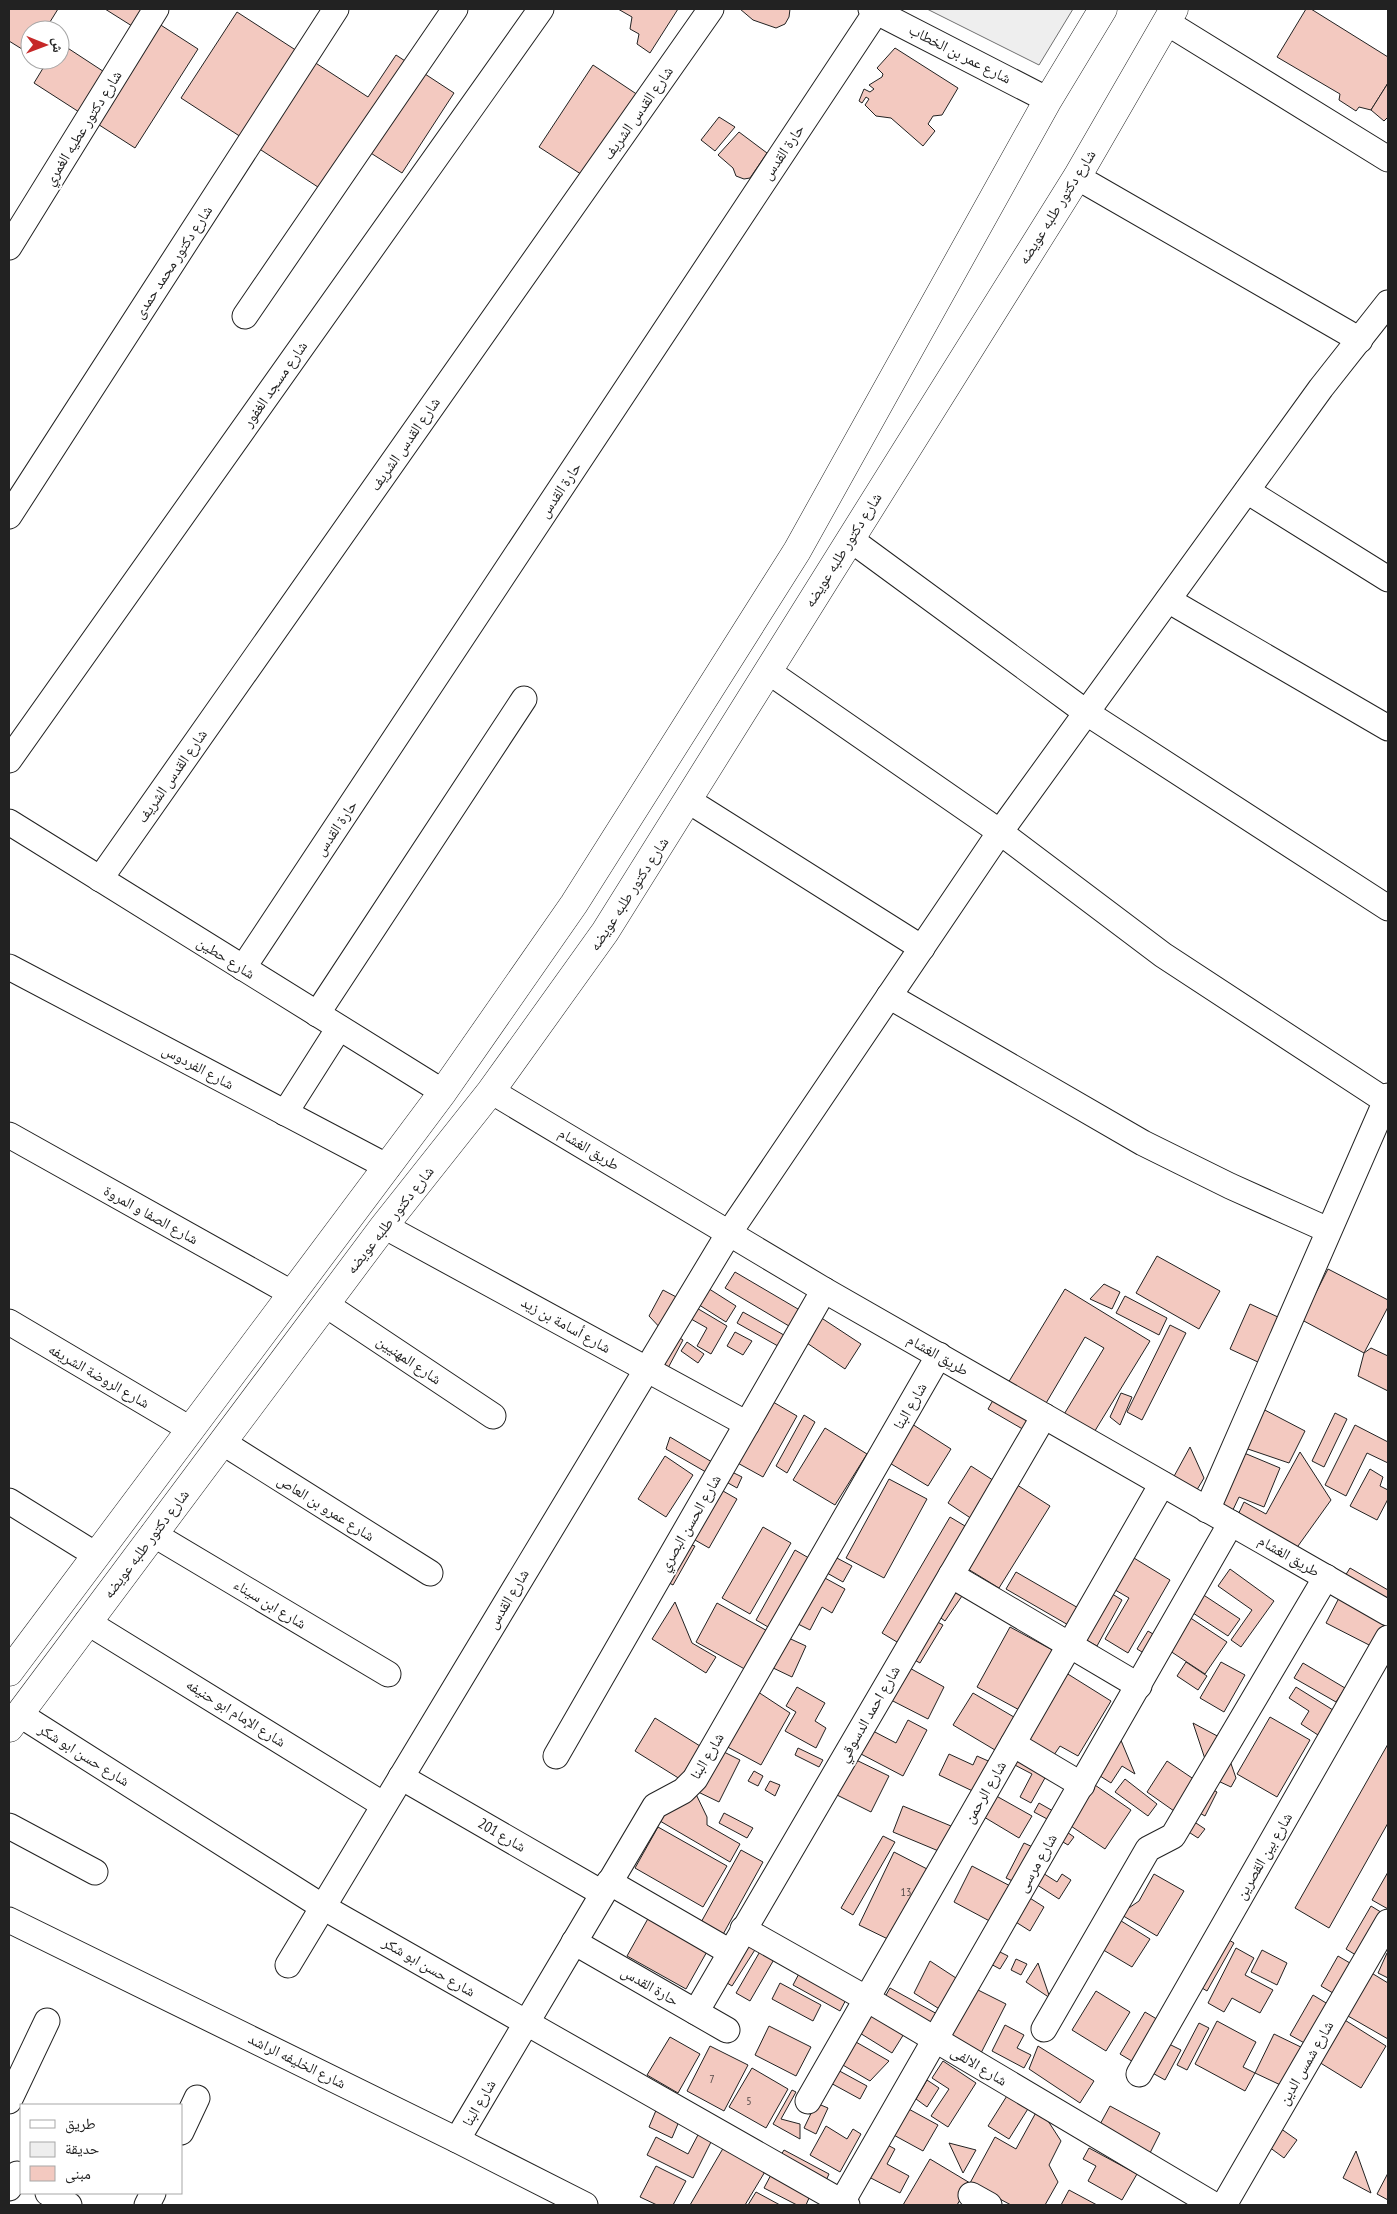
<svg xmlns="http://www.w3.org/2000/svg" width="1397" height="2214" font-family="'PT Sans Narrow','Noto Naskh Arabic',sans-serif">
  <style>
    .green { fill: #eee; stroke: #6f6f6f }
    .building { fill: #f3c9c0; stroke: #222 }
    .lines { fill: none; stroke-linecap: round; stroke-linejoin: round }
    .minor-casing { stroke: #222; stroke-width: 27 }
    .tertiary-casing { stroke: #222; stroke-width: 29 }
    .minor { stroke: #fff; stroke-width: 25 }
    .tertiary { stroke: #fff; stroke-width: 28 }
    .labels { text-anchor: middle; stroke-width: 4; stroke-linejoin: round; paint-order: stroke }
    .number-label { font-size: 12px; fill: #564c4a }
    .street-label { font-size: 15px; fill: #222; stroke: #fff }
  </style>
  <rect width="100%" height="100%" fill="#fff"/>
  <polygon class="green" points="927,9 1073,9 1039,65"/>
  <g class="building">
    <polygon points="9,9 58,9 45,30 30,30 30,54 9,41"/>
    <polygon points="105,9 143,9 132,26"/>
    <polygon points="618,9 678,9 650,53 637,44 639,34 630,29 632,17"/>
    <polygon points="740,9 790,9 789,17 785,24 776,28 753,20"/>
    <polygon points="1306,9 1311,9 1388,57 1388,83 1371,110 1359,107 1356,111 1339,100 1340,94 1277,57"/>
    <polygon points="237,12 368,97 396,55 454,93 402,173 352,141 321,189 181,98"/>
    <polygon points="156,22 198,49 135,148 34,83 48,60 60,60 60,43 118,81"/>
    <polygon points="895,48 958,88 942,115 933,116 928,124 935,131 923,146 891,118 876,116 865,105 869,99 866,97 862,103 859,101 864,89 870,92 874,89 869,85 882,77 883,74 877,68"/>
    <polygon points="593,65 641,97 587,178 539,147"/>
    <polygon points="1388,83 1388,117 1384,121 1371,110"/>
    <polygon points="719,117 735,127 715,151 701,140"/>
    <polygon points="739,132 767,153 750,178 744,179 736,176 733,168 718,155"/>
    <polygon points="1157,1256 1220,1291 1199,1329 1136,1293"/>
    <polygon points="1328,1269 1388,1300 1388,1307 1364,1353 1302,1320"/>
    <polygon points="735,1272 803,1312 794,1329 725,1288"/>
    <polygon points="1104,1284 1120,1292 1112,1309 1090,1299"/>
    <polygon points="703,1285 736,1306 726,1322 693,1301"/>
    <polygon points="1065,1289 1150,1341 1093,1434 1063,1416 1104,1348 1085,1337 1042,1410 1005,1388"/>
    <polygon points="663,1290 682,1300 664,1332 649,1316"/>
    <polygon points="1125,1296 1167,1318 1159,1335 1116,1313"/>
    <polygon points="690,1304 727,1326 711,1354 697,1346 707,1328 684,1315"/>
    <polygon points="1250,1304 1280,1318 1260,1363 1230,1349"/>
    <polygon points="743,1312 791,1339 785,1350 737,1323"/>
    <polygon points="820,1317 861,1344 845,1369 804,1341"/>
    <polygon points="1170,1325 1186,1333 1142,1420 1127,1412"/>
    <polygon points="735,1332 752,1341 743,1355 727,1346"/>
    <polygon points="673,1334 683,1340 668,1368 658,1362"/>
    <polygon points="687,1342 704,1354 698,1363 681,1351"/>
    <polygon points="1371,1348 1388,1356 1388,1391 1358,1376 1364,1353"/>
    <polygon points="1121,1393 1132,1397 1120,1425 1110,1417"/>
    <polygon points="996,1395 1035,1417 1026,1431 988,1409"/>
    <polygon points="768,1399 797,1416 763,1477 734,1461"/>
    <polygon points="1259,1407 1305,1431 1289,1463 1239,1446"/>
    <polygon points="1335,1413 1347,1419 1324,1467 1312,1461"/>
    <polygon points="804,1415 815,1422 787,1473 776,1466"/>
    <polygon points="912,1424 951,1449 928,1486 888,1462"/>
    <polygon points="1355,1425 1388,1442 1388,1463 1367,1453 1346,1496 1325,1485"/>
    <polygon points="825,1428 867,1454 835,1505 793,1480"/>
    <polygon points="670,1437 717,1465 711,1475 666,1449"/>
    <polygon points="1190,1447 1204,1478 1195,1493 1172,1480"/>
    <polygon points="1237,1450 1280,1468 1264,1507 1239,1497 1231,1514 1213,1507"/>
    <polygon points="1300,1452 1331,1500 1293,1553 1235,1521 1244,1502 1266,1514"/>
    <polygon points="665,1456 693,1475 666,1517 638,1499"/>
    <polygon points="971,1466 999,1484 975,1521 948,1503"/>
    <polygon points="726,1469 742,1477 737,1488 721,1479"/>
    <polygon points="1370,1469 1383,1477 1380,1486 1388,1490 1388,1499 1377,1520 1350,1506"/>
    <polygon points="889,1479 927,1499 884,1578 846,1558"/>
    <polygon points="1014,1483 1050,1506 999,1588 963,1566"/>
    <polygon points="716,1487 737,1499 709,1548 688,1536"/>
    <polygon points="950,1517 970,1529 902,1645 882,1633"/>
    <polygon points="763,1527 791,1543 750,1614 722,1598"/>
    <polygon points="683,1543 695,1546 673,1585 662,1579"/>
    <polygon points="795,1550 814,1561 775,1631 756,1620"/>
    <polygon points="1129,1555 1170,1580 1128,1653 1105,1639 1129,1598 1110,1587"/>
    <polygon points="835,1557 852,1566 843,1582 827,1573"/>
    <polygon points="1350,1568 1388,1590 1388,1598 1384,1606 1342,1581"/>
    <polygon points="1230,1569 1274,1601 1241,1647 1231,1640 1252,1610 1218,1586"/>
    <polygon points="1016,1572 1080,1609 1070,1626 1006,1589"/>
    <polygon points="823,1577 845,1589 832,1613 822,1607 810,1630 798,1624"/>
    <polygon points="951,1588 962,1596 945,1621 934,1613"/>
    <polygon points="1109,1592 1122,1600 1097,1646 1083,1638"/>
    <polygon points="1199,1592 1240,1619 1228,1636 1187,1609"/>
    <polygon points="1340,1596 1386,1620 1373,1647 1326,1623"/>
    <polygon points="675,1602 692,1643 716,1657 706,1673 652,1639"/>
    <polygon points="717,1603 771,1633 750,1672 696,1642"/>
    <polygon points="1186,1615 1227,1642 1205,1674 1164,1647"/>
    <polygon points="932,1619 943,1625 920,1663 909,1657"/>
    <polygon points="1010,1627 1056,1652 1023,1712 977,1687"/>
    <polygon points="1148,1631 1158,1637 1147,1655 1137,1649"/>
    <polygon points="782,1635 806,1646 792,1677 769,1666"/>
    <polygon points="1186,1662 1207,1676 1198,1690 1177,1676"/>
    <polygon points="1221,1662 1245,1675 1224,1712 1200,1698"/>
    <polygon points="1303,1663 1345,1688 1336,1702 1294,1678"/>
    <polygon points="906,1666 944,1687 928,1719 889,1699"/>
    <polygon points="1063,1671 1111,1701 1078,1756 1060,1746 1052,1758 1022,1739"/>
    <polygon points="797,1687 825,1703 815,1721 826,1728 816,1748 785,1731 796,1712 786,1706"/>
    <polygon points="1296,1687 1333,1710 1318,1735 1301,1724 1309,1711 1289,1698"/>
    <polygon points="752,1688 790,1713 761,1765 722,1744"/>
    <polygon points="973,1693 1019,1720 1000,1753 953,1725"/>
    <polygon points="1270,1717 1310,1740 1277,1797 1237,1774"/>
    <polygon points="655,1718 700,1746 680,1779 635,1751"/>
    <polygon points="908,1720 927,1730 903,1776 861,1754 873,1731 896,1743"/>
    <polygon points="1193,1723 1221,1738 1207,1765"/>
    <polygon points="1120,1738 1135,1774 1122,1766 1111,1783 1097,1774"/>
    <polygon points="1388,1744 1388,1823 1329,1928 1295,1908"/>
    <polygon points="716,1748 740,1760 719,1802 694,1790"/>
    <polygon points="798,1748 823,1760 819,1767 795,1755"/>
    <polygon points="1015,1750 1050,1769 1031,1803 1020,1797 1032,1774 1009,1762"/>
    <polygon points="949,1754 973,1765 977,1756 995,1764 981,1795 939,1775"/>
    <polygon points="1228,1755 1236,1778 1231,1787 1216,1780"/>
    <polygon points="852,1758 889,1776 871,1812 835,1794"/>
    <polygon points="1167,1761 1195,1780 1174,1811 1147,1792"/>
    <polygon points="754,1771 763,1776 758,1786 748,1781"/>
    <polygon points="1125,1779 1157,1804 1148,1816 1115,1792"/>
    <polygon points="770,1781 780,1785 775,1796 765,1790"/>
    <polygon points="1092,1783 1131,1810 1105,1849 1065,1822"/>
    <polygon points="1208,1787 1217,1792 1205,1816 1196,1811"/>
    <polygon points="694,1790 707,1817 707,1825 740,1844 730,1862 660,1821 672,1801"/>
    <polygon points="991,1793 1032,1816 1019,1838 979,1814"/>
    <polygon points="1039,1803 1053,1811 1049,1820 1034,1812"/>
    <polygon points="903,1806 951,1826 941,1852 893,1832"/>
    <polygon points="724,1813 753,1828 747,1838 719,1823"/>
    <polygon points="1190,1819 1205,1829 1198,1838 1184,1829"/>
    <polygon points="658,1827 727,1866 703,1907 635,1868"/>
    <polygon points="1064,1830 1074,1837 1068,1845 1058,1839"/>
    <polygon points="883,1836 895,1842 853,1915 841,1908"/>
    <polygon points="1024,1843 1037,1849 1019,1884 1006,1878"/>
    <polygon points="741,1850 763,1862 721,1938 699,1926"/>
    <polygon points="894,1852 929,1870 894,1942 859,1925"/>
    <polygon points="972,1866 1016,1889 997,1925 954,1902"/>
    <polygon points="1038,1870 1057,1882 1062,1874 1071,1880 1059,1899 1031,1881"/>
    <polygon points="1388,1872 1388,1909 1372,1900"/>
    <polygon points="1154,1874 1184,1891 1157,1936 1120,1914 1139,1901"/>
    <polygon points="1025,1895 1044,1907 1030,1931 1011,1919"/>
    <polygon points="1371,1906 1384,1914 1359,1957 1346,1949"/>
    <polygon points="650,1915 709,1948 686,1989 627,1956"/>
    <polygon points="1118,1919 1150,1939 1132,1967 1100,1948"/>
    <polygon points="746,1937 758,1945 732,1986 719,1978"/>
    <polygon points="1224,1937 1234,1943 1207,1991 1197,1985"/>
    <polygon points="762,1948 776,1956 750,2001 736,1993"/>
    <polygon points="1236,1948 1254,1958 1245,1975 1273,1990 1260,2013 1232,1998 1224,2012 1208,2003"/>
    <polygon points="994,1949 1008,1956 1000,1969 987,1962"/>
    <polygon points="1262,1950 1287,1963 1277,1985 1251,1972"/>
    <polygon points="1387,1953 1388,1954 1388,1978 1378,1973"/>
    <polygon points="1338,1956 1355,1966 1338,1996 1321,1986"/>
    <polygon points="1016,1959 1027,1964 1021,1975 1011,1970"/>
    <polygon points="930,1961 956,1978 941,2010 914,1993"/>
    <polygon points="1038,1963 1050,1998 1026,1982"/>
    <polygon points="802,1968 849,1994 840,2011 793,1985"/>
    <polygon points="1365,1969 1388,1983 1388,2039 1341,2012"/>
    <polygon points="780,1983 821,2005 813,2021 772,1999"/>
    <polygon points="972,1987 1006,2004 980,2055 946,2037"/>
    <polygon points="890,1988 939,2015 930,2031 881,2004"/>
    <polygon points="1096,1991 1130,2012 1106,2051 1072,2030"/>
    <polygon points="1313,1995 1331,2006 1308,2045 1290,2035"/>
    <polygon points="869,2007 907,2029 892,2053 855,2030"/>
    <polygon points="1145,2012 1160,2021 1135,2063 1120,2054"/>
    <polygon points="1340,2017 1386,2046 1361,2088 1314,2059"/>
    <polygon points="1217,2021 1256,2042 1243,2067 1255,2073 1245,2091 1195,2064"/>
    <polygon points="1199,2023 1209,2028 1187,2070 1177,2065"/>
    <polygon points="1005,2025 1024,2035 1017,2048 1031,2055 1024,2068 992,2051"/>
    <polygon points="769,2026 811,2047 796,2076 755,2055"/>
    <polygon points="1274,2034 1307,2050 1289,2089 1255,2073"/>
    <polygon points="670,2037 700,2054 678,2093 647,2075"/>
    <polygon points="849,2038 889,2061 870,2081 836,2061"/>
    <polygon points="1165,2042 1181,2050 1165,2080 1149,2071"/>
    <polygon points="710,2046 748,2065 724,2111 687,2091"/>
    <polygon points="1038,2046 1094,2081 1080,2103 1029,2069"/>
    <polygon points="943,2061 976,2083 948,2127 931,2116 949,2089 932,2078"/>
    <polygon points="752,2068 788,2089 766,2128 729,2107"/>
    <polygon points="834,2068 867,2086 860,2099 827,2081"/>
    <polygon points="927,2080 939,2088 927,2107 916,2099"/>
    <polygon points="792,2090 796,2092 781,2119 800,2124 800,2139 773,2124"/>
    <polygon points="1010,2091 1031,2104 1009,2139 988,2126"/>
    <polygon points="816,2103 828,2108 816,2134 804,2128"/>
    <polygon points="1110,2106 1160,2133 1149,2155 1098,2128"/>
    <polygon points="905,2107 938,2125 923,2151 890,2133"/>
    <polygon points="1039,2107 1061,2141 1049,2165 1058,2182 1045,2205 1011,2205 970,2183 995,2137 1016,2149"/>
    <polygon points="657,2108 680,2119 672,2138 649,2127"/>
    <polygon points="826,2126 847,2139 853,2129 861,2134 840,2172 810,2155"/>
    <polygon points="1277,2126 1297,2140 1284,2158 1265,2144"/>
    <polygon points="699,2133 712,2140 693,2178 647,2155 656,2137 688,2154"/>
    <polygon points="882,2142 895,2149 887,2164 909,2176 900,2193 865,2175"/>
    <polygon points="949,2143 976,2150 963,2173"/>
    <polygon points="725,2145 766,2170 745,2205 690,2205"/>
    <polygon points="1089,2148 1137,2174 1122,2200 1088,2181 1096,2166 1083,2159"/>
    <polygon points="784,2150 829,2174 824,2185 778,2160"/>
    <polygon points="1356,2151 1371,2193 1343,2178"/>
    <polygon points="930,2159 970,2183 957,2205 903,2205"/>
    <polygon points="656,2166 686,2181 673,2205 657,2205 640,2197"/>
    <polygon points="773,2171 812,2191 806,2205 797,2205 764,2188"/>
    <polygon points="1388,2173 1388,2200 1377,2194"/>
    <polygon points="1069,2190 1097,2205 1061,2205"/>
    <polygon points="756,2192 780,2205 748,2205"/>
  </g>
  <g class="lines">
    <g class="minor-casing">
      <g id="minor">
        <polyline points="871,9 1048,100"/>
        <polyline points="1166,22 1388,159"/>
        <polyline points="1077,177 1360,340"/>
        <polyline points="9,247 156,9"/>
        <polyline points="245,316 455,9"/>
        <polyline points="1247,491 1388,579"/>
        <polyline points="9,516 336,9"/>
        <polyline points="850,539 1087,713 1388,908"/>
        <polyline points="1168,600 1388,728"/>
        <polyline points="769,672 1000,832 1163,955 1386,1101"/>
        <polyline points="9,760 541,9"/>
        <polyline points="689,801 922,948"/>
        <polyline points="9,822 443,1092"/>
        <polyline points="100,879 711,9"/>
        <polyline points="9,967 388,1167"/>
        <polyline points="243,968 876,12"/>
        <polyline points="889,996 1143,1143 1230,1186 1328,1230"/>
        <polyline points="317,1014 524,699"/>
        <polyline points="491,1091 824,1290 1388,1613"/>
        <polyline points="285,1113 339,1028"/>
        <polyline points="9,1135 293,1294"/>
        <polyline points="384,1226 747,1424"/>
        <polyline points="325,1304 493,1416"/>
        <polyline points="9,1322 190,1429"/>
        <polyline points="222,1442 430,1573"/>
        <polyline points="9,1501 96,1555"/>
        <polyline points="1207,1510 1388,1096"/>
        <polyline points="153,1534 388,1674"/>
        <polyline points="951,1575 1139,1686"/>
        <polyline points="87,1622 384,1805"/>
        <polyline points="19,1714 323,1907 847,2205"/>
        <polyline points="1013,1744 1082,1785"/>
        <polyline points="556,1756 824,1290"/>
        <polyline points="401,1777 602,1893"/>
        <polyline points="9,1826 95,1872"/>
        <polyline points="609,1882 730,1952"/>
        <polyline points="9,1920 457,2140 585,2205"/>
        <polyline points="743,1929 867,1999 1214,2205"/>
        <polyline points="574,1942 727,2030"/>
        <polyline points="288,1965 729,1233 1000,832 1321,388 1388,303"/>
        <polyline points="696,2012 1044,1416"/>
        <polyline points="1044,2029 1148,1849 1173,1836 1326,1577"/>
        <polyline points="1139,2074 1388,1638"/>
        <polyline points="9,2101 47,2021"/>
        <polyline points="808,2101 1162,1484"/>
        <polyline points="181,2132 197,2098"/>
        <polyline points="457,2140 655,1806 683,1791 695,1779 939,1355"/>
        <polyline points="9,2188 17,2174"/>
        <polyline points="48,2193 69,2205"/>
        <polyline points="971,2195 989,2205"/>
        <polyline points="842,2202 1231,1523"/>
        <polyline points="147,2205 153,2193"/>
        <polyline points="1224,2205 1388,1922"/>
      </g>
    </g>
    <g class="tertiary-casing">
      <g id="tertiary">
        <polyline points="9,1672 443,1092 574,904 797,551 1048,100 1103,9"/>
        <polyline points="9,1728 384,1226 491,1091 605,932 1077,177 1174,9"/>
      </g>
    </g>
    <use href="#minor" class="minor"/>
    <use href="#tertiary" class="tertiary"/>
  </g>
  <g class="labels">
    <g class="number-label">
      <text x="906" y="1896">13</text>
      <text x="712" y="2083">7</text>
      <text x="749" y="2105">5</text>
    </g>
    <g class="street-label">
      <text transform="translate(960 54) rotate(27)" y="5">شارع عمر بن الخطاب</text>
      <text transform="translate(638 113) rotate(-55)" y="5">شارع القدس الشريف</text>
      <text transform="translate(83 128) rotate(-58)" y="5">شارع دكتور عطيه الغمري</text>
      <text transform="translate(783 152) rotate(-56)" y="5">حارة القدس</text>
      <text transform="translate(1057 207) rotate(-58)" y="5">شارع دكتور طلبه عويضه</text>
      <text transform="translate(173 262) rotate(-57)" y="5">شارع دكتور محمد حمدى</text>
      <text transform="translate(275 384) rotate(-55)" y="5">شارع مسجد الغفور</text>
      <text transform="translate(405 444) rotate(-55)" y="5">شارع القدس الشريف</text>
      <text transform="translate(560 490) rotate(-56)" y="5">حارة القدس</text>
      <text transform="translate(843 550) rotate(-58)" y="5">شارع دكتور طلبه عويضه</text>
      <text transform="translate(172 776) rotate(-55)" y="5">شارع القدس الشريف</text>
      <text transform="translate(336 828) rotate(-56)" y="5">حارة القدس</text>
      <text transform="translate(629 894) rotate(-57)" y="5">شارع دكتور طلبه عويضه</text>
      <text transform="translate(226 958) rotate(32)" y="5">شارع حطين</text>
      <text transform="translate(198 1067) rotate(28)" y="5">شارع الفردوس</text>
      <text transform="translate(589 1149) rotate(31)" y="5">طريق الغشام</text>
      <text transform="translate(151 1215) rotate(29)" y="5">شارع الصفا و المروة</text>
      <text transform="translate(390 1220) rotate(-52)" y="5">شارع دكتور طلبه عويضه</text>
      <text transform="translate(566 1325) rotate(29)" y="5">شارع أسامة بن زيد</text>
      <text transform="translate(938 1355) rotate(30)" y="5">طريق الغشام</text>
      <text transform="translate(409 1360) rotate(34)" y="5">شارع المهنيين</text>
      <text transform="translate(99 1376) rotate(30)" y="5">شارع الروضة الشريفه</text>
      <text transform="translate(910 1406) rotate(-60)" y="5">شارع البنا</text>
      <text transform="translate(326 1508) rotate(32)" y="5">شارع عمرو بن العاص</text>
      <text transform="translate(690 1523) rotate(-60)" y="5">شارع الحسن البصري</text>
      <text transform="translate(146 1544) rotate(-53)" y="5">شارع دكتور طلبه عويضه</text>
      <text transform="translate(1289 1556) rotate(30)" y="5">طريق الغشام</text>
      <text transform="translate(508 1599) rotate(-59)" y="5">شارع القدس</text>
      <text transform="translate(270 1604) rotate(31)" y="5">شارع ابن سيناء</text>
      <text transform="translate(236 1713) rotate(32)" y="5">شارع الإمام ابو حنيفه</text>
      <text transform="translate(869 1714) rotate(-60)" y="5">شارع احمد الدسوقي</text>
      <text transform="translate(84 1755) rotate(32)" y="5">شارع حسن ابو شكر</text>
      <text transform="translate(707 1756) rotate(-59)" y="5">شارع البنا</text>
      <text transform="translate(985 1792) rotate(-60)" y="5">شارع الرحمن</text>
      <text transform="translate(502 1835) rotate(30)" y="5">شارع 201</text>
      <text transform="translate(1264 1856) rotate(-60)" y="5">شارع بين القصرين</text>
      <text transform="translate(1037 1863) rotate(-60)" y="5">شارع مرسى</text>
      <text transform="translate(429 1967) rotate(30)" y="5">شارع حسن ابو شكر</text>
      <text transform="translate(650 1986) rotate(30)" y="5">حارة القدس</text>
      <text transform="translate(297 2061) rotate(26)" y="5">شارع الخليفه الراشد</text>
      <text transform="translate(1306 2063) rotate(-60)" y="5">شارع شمس الدين</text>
      <text transform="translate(979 2066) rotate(31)" y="5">شارع الالفى</text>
      <text transform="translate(479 2103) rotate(-60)" y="5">شارع البنا</text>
    </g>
  </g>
  <rect width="1397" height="2214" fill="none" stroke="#222222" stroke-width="20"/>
  <rect x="20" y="2104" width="162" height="90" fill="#ffffff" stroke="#a7a7a7"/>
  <rect x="30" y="2120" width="25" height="8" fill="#ffffff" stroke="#a7a7a7"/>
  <text x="65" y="2129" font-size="15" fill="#222222">طريق</text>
  <rect x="30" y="2142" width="25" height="15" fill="#eeeeee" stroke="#a7a7a7"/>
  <text x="65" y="2154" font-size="15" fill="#222222">حديقة</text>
  <rect x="30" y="2166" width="25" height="15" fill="#f3c9c0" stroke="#a7a7a7"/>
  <text x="65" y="2179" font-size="15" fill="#222222">مبنى</text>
  <g transform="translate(45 45) rotate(91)"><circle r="24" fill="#ffffff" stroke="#a7a7a7"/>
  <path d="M0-4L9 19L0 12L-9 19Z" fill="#c62828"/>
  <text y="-8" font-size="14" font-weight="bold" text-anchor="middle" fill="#222222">ش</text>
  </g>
</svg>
